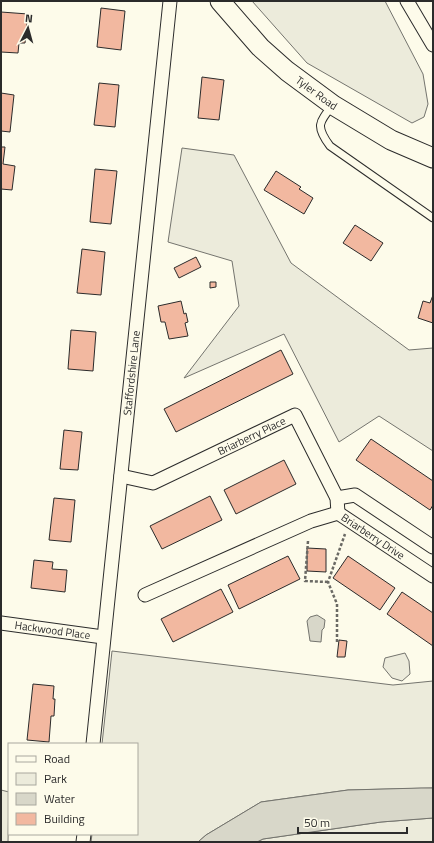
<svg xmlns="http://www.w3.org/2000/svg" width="434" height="843" font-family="'Titillium Web',sans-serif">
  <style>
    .green { fill: #ecebdb; stroke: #74746e }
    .water { fill: #d8d7c9; stroke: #74746e }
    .building { fill: #f2b8a0; stroke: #2b2b2b }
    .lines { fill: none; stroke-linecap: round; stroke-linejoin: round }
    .lane-casing { stroke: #2b2b2b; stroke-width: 9 }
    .street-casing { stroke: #2b2b2b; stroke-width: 15 }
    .secondary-casing { stroke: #2b2b2b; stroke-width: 21 }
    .path { stroke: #6a6964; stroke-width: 2.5; stroke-dasharray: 3 2; stroke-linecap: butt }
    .lane { stroke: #fdfbea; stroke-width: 7 }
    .street { stroke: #fdfbea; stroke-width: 13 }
    .secondary { stroke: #fdfbea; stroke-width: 19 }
    .labels { text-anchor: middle; stroke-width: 3; stroke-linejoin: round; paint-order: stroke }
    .street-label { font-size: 11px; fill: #2b2b2b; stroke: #fdfbea }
  </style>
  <rect width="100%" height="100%" fill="#fdfbea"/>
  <g class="green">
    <polygon points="252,1 385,1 423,74 428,104 424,117 412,123 307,63"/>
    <polygon points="182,148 234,155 291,263 409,350 433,348 433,451 379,416 339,442 284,334 184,378 239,306 232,261 168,242"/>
    <polygon points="112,651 393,685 433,681 433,788 348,790 261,802 206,835 198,842 91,842 92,834 137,834 137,744 102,744"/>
    <polygon points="405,653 409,661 410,674 402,681 392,678 383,667 385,658"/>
    <polygon points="1,790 9,792 8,842 1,842"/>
    <polygon points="433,818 433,842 257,842 263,839 381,822"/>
  </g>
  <g class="water">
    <polygon points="317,615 325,620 324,628 322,630 321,642 310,641 307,621 310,617"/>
    <polygon points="421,788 433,788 433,818 381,822 263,839 257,842 198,842 206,835 261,802 348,790"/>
  </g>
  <g class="building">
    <polygon points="101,8 125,11 121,50 97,47"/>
    <polygon points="1,12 28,14 25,43 19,43 18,53 1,52"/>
    <polygon points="202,77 224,80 219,120 198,118"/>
    <polygon points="99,83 119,85 115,127 94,125"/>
    <polygon points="1,93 14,95 10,132 1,131"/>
    <polygon points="1,147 5,147 3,164 15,166 12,190 1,189"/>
    <polygon points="95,169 117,171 111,224 90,222"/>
    <polygon points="276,171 301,187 299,189 313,198 304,214 264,190"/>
    <polygon points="355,225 383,243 371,261 343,243"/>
    <polygon points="82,249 105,252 101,295 77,293"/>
    <polygon points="196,257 201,267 179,278 174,268"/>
    <polygon points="210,282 216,282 216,287 210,288"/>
    <polygon points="433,295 433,323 418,318 423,301 430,303"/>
    <polygon points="181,301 184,314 186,313 188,322 185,323 188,336 169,339 165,322 161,322 158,306"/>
    <polygon points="71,330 96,332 93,371 68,369"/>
    <polygon points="281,350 293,374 176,432 164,409"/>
    <polygon points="64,430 82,432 78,470 60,469"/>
    <polygon points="371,439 433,481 433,505 430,510 356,460"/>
    <polygon points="284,460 296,484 236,514 224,490"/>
    <polygon points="210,496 222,520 162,549 150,526"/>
    <polygon points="54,498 75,500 71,542 49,540"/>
    <polygon points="307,548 326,549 326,572 307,571"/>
    <polygon points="288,556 300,579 239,609 228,585"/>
    <polygon points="348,556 395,588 380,610 333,578"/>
    <polygon points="34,560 53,562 52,569 67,570 65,592 31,588"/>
    <polygon points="221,589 233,612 173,642 161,619"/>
    <polygon points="402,592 433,613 433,646 387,614"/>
    <polygon points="339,640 347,641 345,657 337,657"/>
    <polygon points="33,684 54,686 53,699 55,699 54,716 51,716 49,742 27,740"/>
  </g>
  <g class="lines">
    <g class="lane-casing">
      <path id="lane" d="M333,105C319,122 315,126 330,146L433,218"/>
    </g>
    <g class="street-casing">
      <g id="street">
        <polyline points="407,1 433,45"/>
        <path id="s1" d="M121,476L153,483L295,415L337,498L338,513"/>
        <polyline points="337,498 355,495 433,547"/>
        <path id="s2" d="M338,513L433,576"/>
        <polyline points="145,595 311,521 338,513"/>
        <path id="s3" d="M1,623L103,637"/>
        <path id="s4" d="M93,744L170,1"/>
        <polyline points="83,842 84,834"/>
      </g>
    </g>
    <g class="secondary-casing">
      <g id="secondary">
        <path id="s5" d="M220,1L260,47L287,71L333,105L391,140L433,158"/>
      </g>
    </g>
    <g class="path">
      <polyline points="308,541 305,581 328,582"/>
      <polyline points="337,642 337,604 328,582 345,534"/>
    </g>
    <use href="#lane" class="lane"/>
    <use href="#street" class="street"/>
    <use href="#secondary" class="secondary"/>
  </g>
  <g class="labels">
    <g class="street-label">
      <text dy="4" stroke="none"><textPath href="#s5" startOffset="134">Tyler Road</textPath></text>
      <text dy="4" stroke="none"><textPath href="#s4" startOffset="373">Staffordshire Lane</textPath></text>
      <text dy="4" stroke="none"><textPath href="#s1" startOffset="142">Briarberry Place</textPath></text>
      <text dy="4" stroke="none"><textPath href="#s2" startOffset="42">Briarberry Drive</textPath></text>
      <text dy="4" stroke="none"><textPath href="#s3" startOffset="52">Hackwood Place</textPath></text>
    </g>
  </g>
  <rect width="434" height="843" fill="none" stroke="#2b2b2b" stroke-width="4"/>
  <rect x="8" y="743" width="130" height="92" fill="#fdfbea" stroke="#a9a89e"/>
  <rect x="16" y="756" width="20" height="6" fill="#fdfbea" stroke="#a9a89e"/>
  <text x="44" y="763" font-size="12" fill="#2b2b2b">Road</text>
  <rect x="16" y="773" width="20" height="12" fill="#ecebdb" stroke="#a9a89e"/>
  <text x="44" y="783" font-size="12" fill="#2b2b2b">Park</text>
  <rect x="16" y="793" width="20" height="12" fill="#d8d7c9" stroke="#a9a89e"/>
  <text x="44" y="803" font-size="12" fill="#2b2b2b">Water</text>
  <rect x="16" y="813" width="20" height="12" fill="#f2b8a0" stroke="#a9a89e"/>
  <text x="44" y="823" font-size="12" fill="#2b2b2b">Building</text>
  <g transform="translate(28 28) rotate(6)" stroke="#fdfbea" stroke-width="3" paint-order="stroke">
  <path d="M0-3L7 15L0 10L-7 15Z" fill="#2b2b2b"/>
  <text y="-6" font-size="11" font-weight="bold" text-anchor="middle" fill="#2b2b2b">N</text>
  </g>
  <path d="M298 827v6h109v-6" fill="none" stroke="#2b2b2b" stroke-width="2"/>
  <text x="304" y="827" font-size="12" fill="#2b2b2b" stroke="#fdfbea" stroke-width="3" paint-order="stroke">50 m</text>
</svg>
